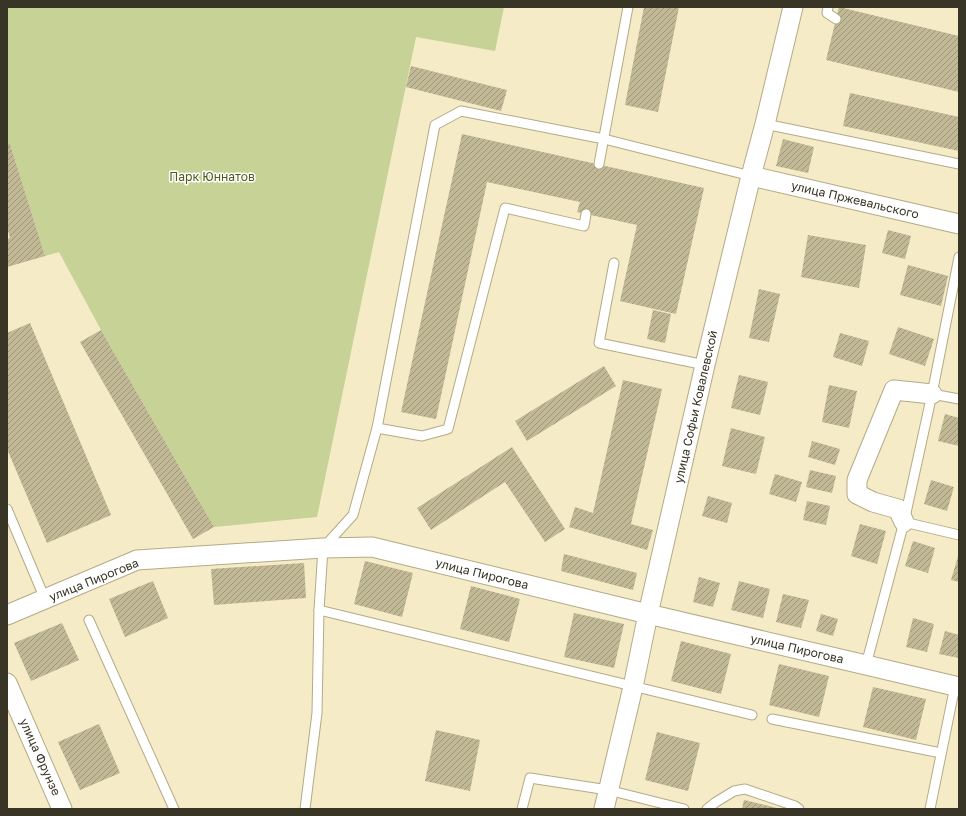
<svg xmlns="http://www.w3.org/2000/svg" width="966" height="816" font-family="'Golos Text',sans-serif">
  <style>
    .park { fill: #c7d297 }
    .building { fill: url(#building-hatch) }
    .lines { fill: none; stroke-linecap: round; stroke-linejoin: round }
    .service-casing { stroke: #b4aa87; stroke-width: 11 }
    .minor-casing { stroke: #b4aa87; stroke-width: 21 }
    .service { stroke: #fff; stroke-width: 9 }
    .minor { stroke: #fff; stroke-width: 19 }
    .labels { text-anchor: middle; stroke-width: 3; stroke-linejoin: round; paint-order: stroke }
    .park-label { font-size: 12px; fill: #50581a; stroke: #fff }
    .street-label { font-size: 12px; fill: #393526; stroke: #fff }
  </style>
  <defs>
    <pattern id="building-hatch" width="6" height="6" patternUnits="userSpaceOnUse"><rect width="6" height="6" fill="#c1b895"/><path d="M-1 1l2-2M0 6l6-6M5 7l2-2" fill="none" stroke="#9e9679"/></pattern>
  </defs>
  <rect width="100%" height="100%" fill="#f5ebc6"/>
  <polygon class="park" points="7,7 504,7 495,51 416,37 317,517 214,527 101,330 59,252 45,256 10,144 7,144"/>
  <g class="building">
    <polygon points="644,7 679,7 658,112 625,105"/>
    <polygon points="839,7 959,36 959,92 826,60"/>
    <polygon points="411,66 507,90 501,111 406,87"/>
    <polygon points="850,93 959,117 959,151 843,126"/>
    <polygon points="462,134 704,188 676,314 620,301 637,225 577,212 580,202 487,182 436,419 401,412"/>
    <polygon points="783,139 814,147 808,173 776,166"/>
    <polygon points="7,144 10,144 45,256 7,267 7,239 10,238 7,227"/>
    <polygon points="888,230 911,236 905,259 882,253"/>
    <polygon points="808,235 866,245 859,288 801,277"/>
    <polygon points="908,265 948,276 941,306 900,295"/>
    <polygon points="759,289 780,294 769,342 749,338"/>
    <polygon points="653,310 671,314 665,343 647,339"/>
    <polygon points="30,323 111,515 47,543 7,449 7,333"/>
    <polygon points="898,327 934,339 925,366 889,354"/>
    <polygon points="101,330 214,527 193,539 80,342"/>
    <polygon points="840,333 869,341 862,366 833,357"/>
    <polygon points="604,366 616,386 527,441 515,421"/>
    <polygon points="739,375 768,382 760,415 731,408"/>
    <polygon points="623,380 662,389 631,524 653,530 647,550 569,527 575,507 593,513"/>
    <polygon points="829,385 857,391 849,428 822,422"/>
    <polygon points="945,414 959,418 959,446 938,441"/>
    <polygon points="731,428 765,437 756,474 722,466"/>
    <polygon points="812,441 840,449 835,465 808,457"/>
    <polygon points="512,447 565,529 545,542 505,482 431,530 417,508"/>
    <polygon points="810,470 836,476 832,493 806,487"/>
    <polygon points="775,474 802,482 796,502 769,494"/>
    <polygon points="931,480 954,487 947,511 924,504"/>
    <polygon points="708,496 732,503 727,523 702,516"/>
    <polygon points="807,501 830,506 826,525 803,520"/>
    <polygon points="860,524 886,531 877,564 851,556"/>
    <polygon points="913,541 935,548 928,573 905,566"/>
    <polygon points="959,553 959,582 951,580"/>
    <polygon points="564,554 637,573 633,590 561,571"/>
    <polygon points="365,561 413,573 402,617 354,604"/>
    <polygon points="304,563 306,598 214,605 211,569"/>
    <polygon points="699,577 720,583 713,607 693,602"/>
    <polygon points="153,581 168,618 125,637 109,599"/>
    <polygon points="739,581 770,589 763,618 731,610"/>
    <polygon points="471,586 520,599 509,642 460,629"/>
    <polygon points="783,594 809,600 801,628 776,622"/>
    <polygon points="574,613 624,624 614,668 564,657"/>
    <polygon points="821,614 838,619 833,636 816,631"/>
    <polygon points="913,618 934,624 927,652 906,647"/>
    <polygon points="62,623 79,660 31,681 14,643"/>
    <polygon points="945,631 959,635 959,658 939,654"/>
    <polygon points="681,641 731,654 721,694 671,681"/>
    <polygon points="779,664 829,676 819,717 769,705"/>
    <polygon points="873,687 926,699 916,740 863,727"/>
    <polygon points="99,724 120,773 80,790 58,742"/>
    <polygon points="436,730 480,740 470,791 425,781"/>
    <polygon points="657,732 700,743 688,791 645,780"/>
    <polygon points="744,800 777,808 777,809 742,809"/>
  </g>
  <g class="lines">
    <g class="service-casing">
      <g id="service">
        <polyline points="828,7 827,13 836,19"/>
        <polyline points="765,124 959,164"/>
        <polyline points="599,164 628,7"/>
        <polyline points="614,263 599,343 705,365"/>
        <polyline points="932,394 959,399"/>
        <polyline points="377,428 422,436 448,429 505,208 584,226 586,214"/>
        <polyline points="7,509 45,599"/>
        <polyline points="904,522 959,535"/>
        <polyline points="319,610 752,715"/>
        <polyline points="89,620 174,809"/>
        <polyline points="866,665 904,522 932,394 959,257"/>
        <polyline points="772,719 941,753"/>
        <polyline points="305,809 317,713 319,610 323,548 353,515 377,428 435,125 461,111 604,139 751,176"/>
        <polyline points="522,809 530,778 608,790 684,809"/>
        <polyline points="707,809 716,802 734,791 745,789 795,806 799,809"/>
        <polyline points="930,809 955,686"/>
      </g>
    </g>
    <g class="minor-casing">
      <g id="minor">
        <polyline points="751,176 959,224"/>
        <polyline points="904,522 898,509 873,502 857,494 857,480 894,390 932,394"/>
        <polyline points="7,615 137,560 323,548 372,547 648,614 866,665 959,687"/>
        <polyline points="7,683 62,809"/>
        <polyline points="604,809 633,687 648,614 705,365 751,176 765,124 793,7"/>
      </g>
    </g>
    <use href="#service" class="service"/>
    <use href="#minor" class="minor"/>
  </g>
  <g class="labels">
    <g class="park-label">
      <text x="212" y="181">Парк Юннатов</text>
    </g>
    <g class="street-label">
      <text transform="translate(855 200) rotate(13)" y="4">улица Пржевальского</text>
      <text transform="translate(696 407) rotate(-77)" y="4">улица Софьи Ковалевской</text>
      <text transform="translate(482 574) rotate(14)" y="4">улица Пирогова</text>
      <text transform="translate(94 580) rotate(-22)" y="4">улица Пирогова</text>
      <text transform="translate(797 649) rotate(13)" y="4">улица Пирогова</text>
      <text transform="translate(40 757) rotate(66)" y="4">улица Фрунзе</text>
    </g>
  </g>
  <rect width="966" height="816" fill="none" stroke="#393526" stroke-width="16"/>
</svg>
